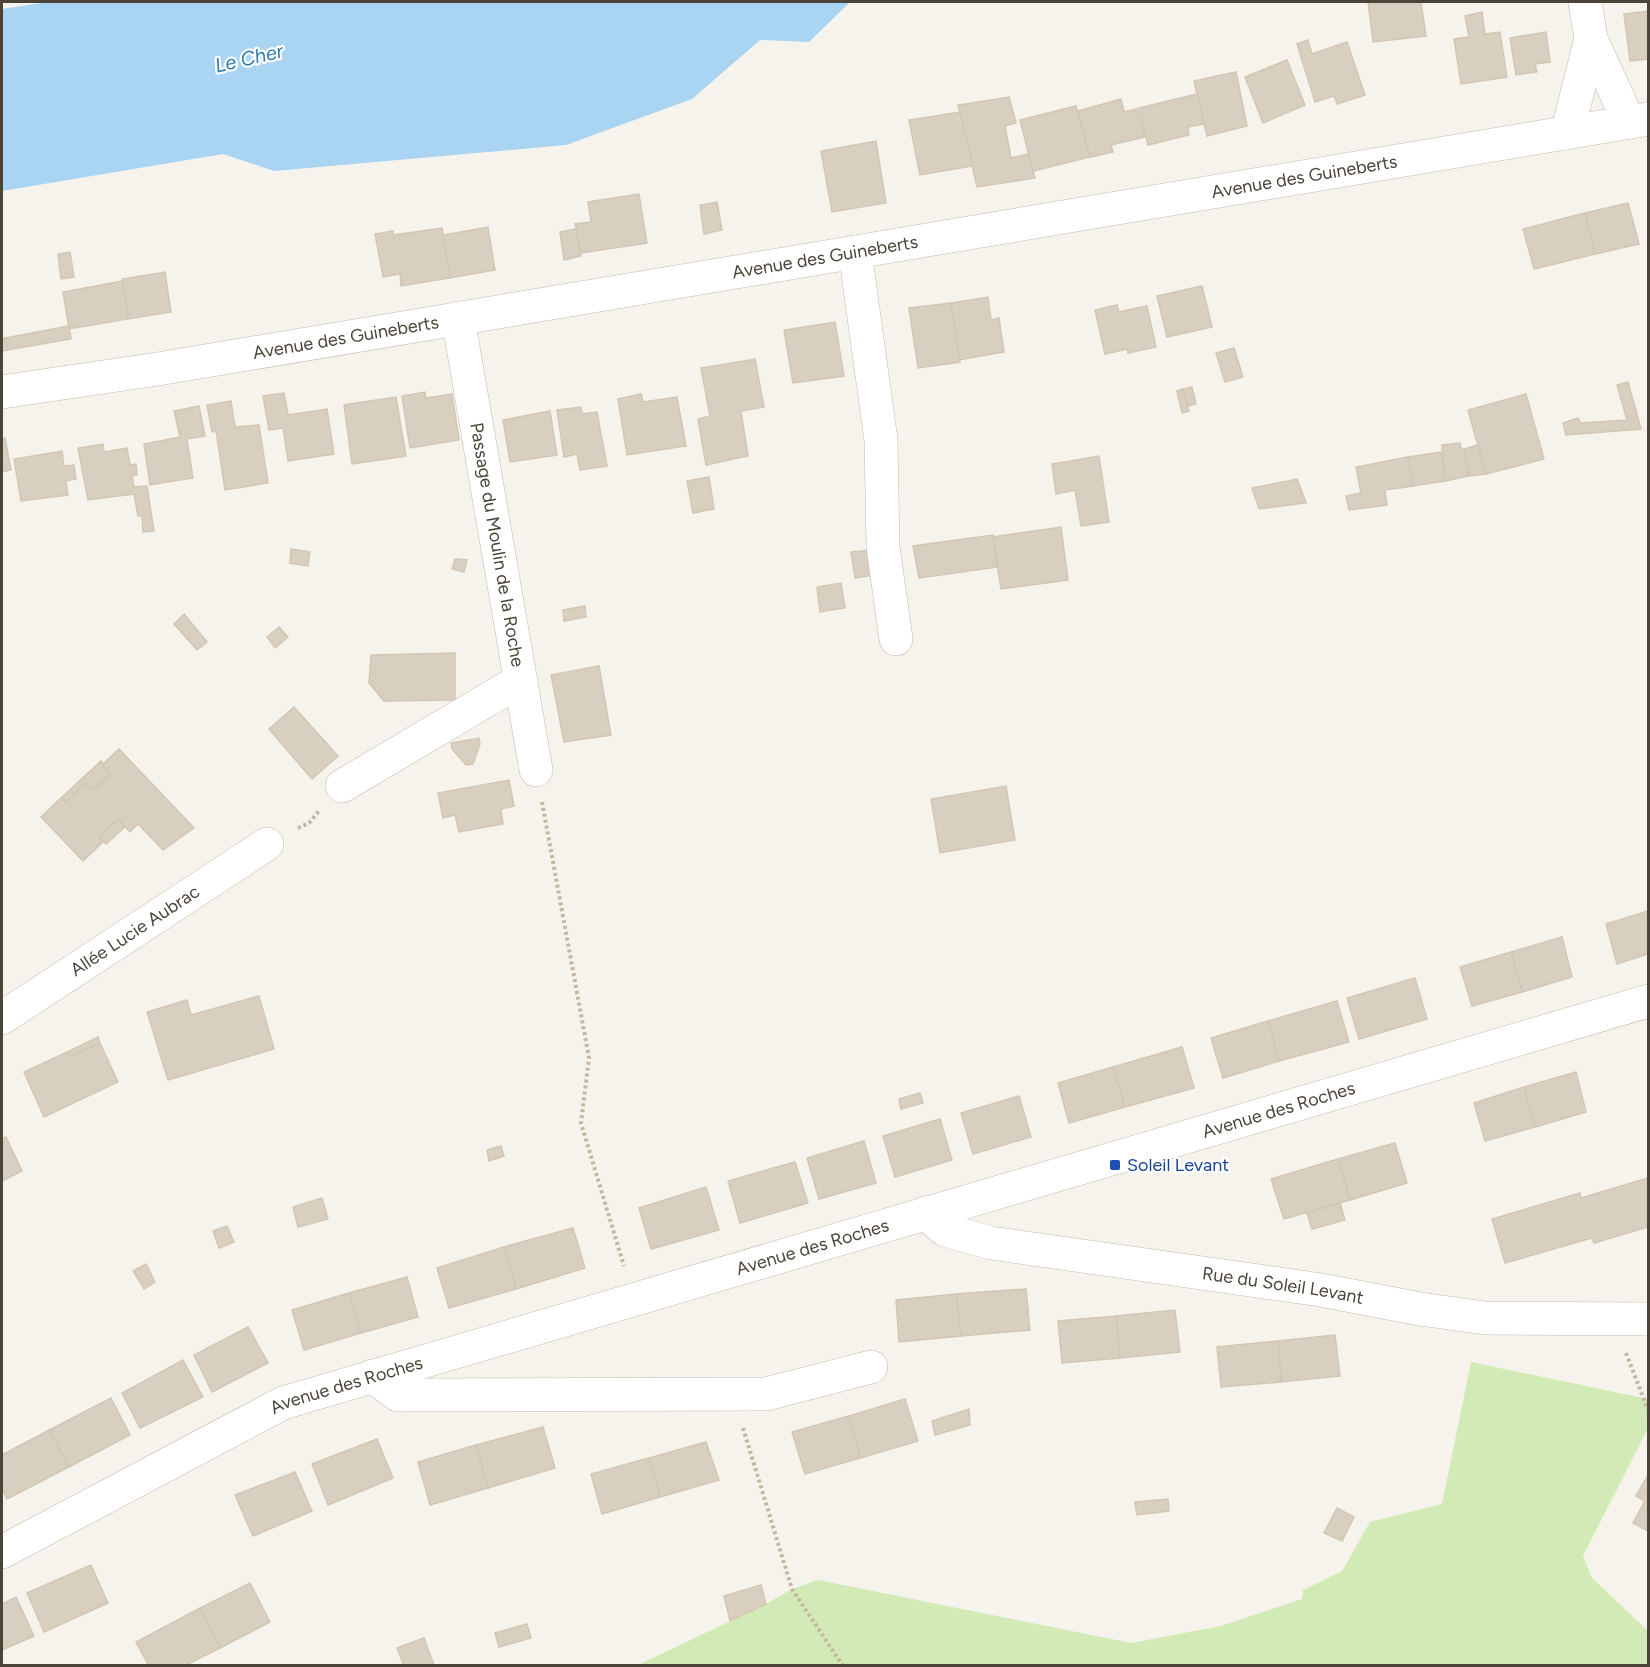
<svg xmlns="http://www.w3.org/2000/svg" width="1650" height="1667" font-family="Figtree,sans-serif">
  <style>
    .green { fill: #d2eab5 }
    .water { fill: #a9d4f2 }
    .building { fill: #d8cfc1; stroke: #d3c7b4; stroke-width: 1.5 }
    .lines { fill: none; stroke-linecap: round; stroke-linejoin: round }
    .minor-casing { stroke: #c2bbae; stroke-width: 34 }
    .path { stroke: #c4b79f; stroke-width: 4; stroke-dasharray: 3 3; stroke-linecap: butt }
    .minor { stroke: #fff; stroke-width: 33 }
    .transit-dot { fill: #1a4fb4; stroke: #fff; stroke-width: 2 }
    .labels { text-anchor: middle; stroke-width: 4.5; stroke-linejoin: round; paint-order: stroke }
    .street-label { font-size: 18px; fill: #4b4439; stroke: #fff }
    .transit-label { font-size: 18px; fill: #164399; stroke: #fff; text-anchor: start }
    .water-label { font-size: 20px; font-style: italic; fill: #2e7ab2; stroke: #fff }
  </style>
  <rect width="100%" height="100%" fill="#f6f3ec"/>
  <polygon class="green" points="1471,1362 1648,1399 1648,1428 1583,1556 1592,1578 1648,1631 1648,1665 636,1666 766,1604 792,1589 818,1580 1131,1643 1221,1626 1302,1599 1303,1590 1342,1571 1370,1522 1442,1504"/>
  <polygon class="water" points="48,2 850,2 809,42 760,40 692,99 566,145 274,171 223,154 2,191 2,9"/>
  <g class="building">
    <polygon points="1368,2 1421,2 1426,36 1373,42"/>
    <polygon points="1648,11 1648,59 1630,61 1624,14"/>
    <polygon points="1482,12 1485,34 1500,32 1507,77 1461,84 1454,39 1469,37 1465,16"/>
    <polygon points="1546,32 1550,62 1535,64 1537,72 1516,75 1510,38"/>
    <polygon points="1308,40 1312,54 1347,42 1365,95 1337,104 1334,96 1315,102 1297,44"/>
    <polygon points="1287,60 1305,105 1263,123 1245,77"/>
    <polygon points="1236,72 1247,126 1207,136 1194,81"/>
    <polygon points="1197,94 1204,124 1188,127 1189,135 1148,145 1139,108"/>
    <polygon points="1009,97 1016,123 1005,126 1011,158 1028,154 1035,178 977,187 958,105"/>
    <polygon points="1121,99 1124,112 1137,109 1145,137 1111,145 1113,152 1090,157 1078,111"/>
    <polygon points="1076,106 1090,157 1033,171 1020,120"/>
    <polygon points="960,112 973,166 920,175 909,120"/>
    <polygon points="876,141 886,203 832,212 821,151"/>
    <polygon points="639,194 647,243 581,253 575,224 591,222 588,202"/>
    <polygon points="717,202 722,230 704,234 700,205"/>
    <polygon points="1628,203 1639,244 1595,254 1585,213"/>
    <polygon points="1585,213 1595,254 1534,269 1523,229"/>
    <polygon points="488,227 495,270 450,278 443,235"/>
    <polygon points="442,228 450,278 401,286 400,274 383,277 375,234 393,231 393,235"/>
    <polygon points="576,229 581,256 564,260 560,232"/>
    <polygon points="70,252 74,277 61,279 58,254"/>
    <polygon points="165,272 171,312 128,319 122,279"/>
    <polygon points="123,281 128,319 69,329 63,292"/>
    <polygon points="1202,286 1212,327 1167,337 1157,296"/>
    <polygon points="988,297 991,320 999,318 1004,352 959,360 951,303"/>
    <polygon points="951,303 960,362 918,368 909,308"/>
    <polygon points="1117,305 1119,312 1147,306 1156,347 1128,353 1127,349 1105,354 1095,310"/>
    <polygon points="835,322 844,376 793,383 784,330"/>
    <polygon points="69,326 71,339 8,350 5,338"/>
    <polygon points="5,338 8,350 2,351 2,339"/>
    <polygon points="1234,348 1243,377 1225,382 1216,353"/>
    <polygon points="755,359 764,407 741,411 748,456 706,465 698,419 710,416 701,368"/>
    <polygon points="1628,382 1641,429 1566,435 1563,423 1578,418 1581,423 1627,420 1617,385"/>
    <polygon points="1192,387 1196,404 1187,406 1183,389"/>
    <polygon points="1183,389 1189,411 1182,413 1177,391"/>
    <polygon points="425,392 426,398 452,394 459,440 410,448 402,396"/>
    <polygon points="284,393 288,415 327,409 334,454 288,461 283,428 269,430 263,396"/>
    <polygon points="641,394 643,402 677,397 686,446 627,455 618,399"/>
    <polygon points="1526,394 1544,459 1486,474 1468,410"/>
    <polygon points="396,397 406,456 352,464 344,405"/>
    <polygon points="231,401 235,427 259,425 268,483 225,490 216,431 212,432 207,405"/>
    <polygon points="199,406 205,436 187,439 193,478 150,485 144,444 180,437 174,411"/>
    <polygon points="581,407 582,414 597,412 607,466 580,470 577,454 564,457 557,410"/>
    <polygon points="550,411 557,455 510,462 503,420"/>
    <polygon points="5,438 11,470 2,472 2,439"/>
    <polygon points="1460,443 1461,449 1464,449 1469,476 1445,481 1442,445"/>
    <polygon points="103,444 104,452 127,448 130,465 136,464 137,475 132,476 134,487 147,486 154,531 143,532 142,516 138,516 134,494 88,500 78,448"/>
    <polygon points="1478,445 1486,474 1469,476 1464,449"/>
    <polygon points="62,451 64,466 74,465 76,479 66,481 68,495 21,501 14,459"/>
    <polygon points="1441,452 1445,481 1413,486 1408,457"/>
    <polygon points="1099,456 1109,522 1081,526 1075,490 1056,494 1052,464"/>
    <polygon points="1408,457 1413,486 1385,490 1387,505 1349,510 1346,496 1361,493 1356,467"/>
    <polygon points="709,477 714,509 693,513 687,481"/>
    <polygon points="1297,479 1306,503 1259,509 1252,488"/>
    <polygon points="1061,527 1068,580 1001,589 993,537"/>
    <polygon points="993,535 997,567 919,578 913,546"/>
    <polygon points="291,549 310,552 308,566 290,563"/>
    <polygon points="871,550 875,575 855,578 851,552"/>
    <polygon points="455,559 467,560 464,572 452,569"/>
    <polygon points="841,583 845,608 820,612 817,587"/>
    <polygon points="585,606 586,617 564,621 563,610"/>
    <polygon points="184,614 207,642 197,650 174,624"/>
    <polygon points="279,627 288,637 275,648 267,637"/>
    <polygon points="455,653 455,700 384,701 369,683 371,655"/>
    <polygon points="599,666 611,735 564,742 551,675"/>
    <polygon points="294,707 338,756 312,779 269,729"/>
    <polygon points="479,738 480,744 473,764 466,765 452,749 451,743"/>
    <polygon points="119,749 194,828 163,850 138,824 130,832 118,819 99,837 103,842 83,861 41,817 62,797 66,802 85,783 93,790 110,774 102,765"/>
    <polygon points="101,761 103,764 102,765 110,774 93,790 85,783 66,802 62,797"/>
    <polygon points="509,780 514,806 501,809 503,824 459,832 455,815 443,818 438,793"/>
    <polygon points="1006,786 1015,840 940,853 931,799"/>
    <polygon points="118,819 125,827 106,844 99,837"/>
    <polygon points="1648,911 1648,954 1617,964 1606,924"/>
    <polygon points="1562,937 1572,977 1522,992 1511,952"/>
    <polygon points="1511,952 1522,992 1472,1006 1460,967"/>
    <polygon points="1415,978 1427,1019 1359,1039 1347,998"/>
    <polygon points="259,996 274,1049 168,1080 147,1012 187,1000 191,1015"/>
    <polygon points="1337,1001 1349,1042 1279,1061 1268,1021"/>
    <polygon points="1268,1021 1279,1061 1223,1078 1211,1038"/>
    <polygon points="98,1037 100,1043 69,1057 67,1052"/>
    <polygon points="100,1043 118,1082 44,1117 24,1072 67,1052 69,1057"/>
    <polygon points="1182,1047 1194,1088 1125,1107 1113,1067"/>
    <polygon points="1113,1067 1125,1107 1069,1123 1058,1083"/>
    <polygon points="1576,1072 1586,1112 1535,1127 1524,1087"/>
    <polygon points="1524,1087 1535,1127 1485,1141 1474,1103"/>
    <polygon points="920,1093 923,1103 901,1109 899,1099"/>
    <polygon points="1019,1096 1031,1137 973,1154 961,1113"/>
    <polygon points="940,1119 952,1160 895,1177 883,1136"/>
    <polygon points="6,1137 22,1171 2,1181 2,1139"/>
    <polygon points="864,1141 876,1183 819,1199 807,1158"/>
    <polygon points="1395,1143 1407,1183 1350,1200 1338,1159"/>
    <polygon points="501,1146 504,1156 489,1161 487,1150"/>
    <polygon points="1338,1159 1350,1200 1284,1219 1271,1179"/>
    <polygon points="795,1162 808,1203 740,1223 728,1181"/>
    <polygon points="1648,1178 1648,1227 1594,1243 1592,1238 1505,1263 1492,1219 1580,1193 1581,1198"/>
    <polygon points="706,1187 719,1230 651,1249 639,1208"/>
    <polygon points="322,1198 328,1219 298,1227 293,1207"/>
    <polygon points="1340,1203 1345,1220 1312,1229 1307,1213"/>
    <polygon points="227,1226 234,1242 219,1248 213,1231"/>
    <polygon points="573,1228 585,1268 516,1289 504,1247"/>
    <polygon points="504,1247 516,1289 449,1308 437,1268"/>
    <polygon points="146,1264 155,1282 144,1289 133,1271"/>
    <polygon points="407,1277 418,1317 361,1333 349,1293"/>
    <polygon points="1026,1289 1030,1330 961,1336 956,1294"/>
    <polygon points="349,1293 361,1333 304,1350 292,1310"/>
    <polygon points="956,1294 961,1336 899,1342 896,1300"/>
    <polygon points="1175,1310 1180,1352 1120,1358 1116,1316"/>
    <polygon points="1116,1316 1120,1358 1062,1363 1058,1321"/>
    <polygon points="248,1327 268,1363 212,1392 194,1355"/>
    <polygon points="1335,1335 1340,1376 1281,1382 1278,1341"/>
    <polygon points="1278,1341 1281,1382 1221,1387 1217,1347"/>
    <polygon points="183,1360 203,1397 140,1428 122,1393"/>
    <polygon points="111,1398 130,1435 69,1467 49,1430"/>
    <polygon points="905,1399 918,1441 860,1458 849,1416"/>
    <polygon points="969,1409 970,1425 935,1435 932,1421"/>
    <polygon points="849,1416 860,1458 805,1474 792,1432"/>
    <polygon points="543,1427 555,1468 488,1488 476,1445"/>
    <polygon points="49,1430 69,1467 7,1499 2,1489 2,1455"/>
    <polygon points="377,1439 393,1478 328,1505 312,1464"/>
    <polygon points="706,1442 719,1480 660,1497 649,1458"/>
    <polygon points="476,1445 488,1488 430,1505 418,1462"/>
    <polygon points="649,1458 660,1497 602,1514 591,1474"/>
    <polygon points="295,1472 312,1511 253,1536 235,1495"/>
    <polygon points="1648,1475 1648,1531 1633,1523 1645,1501 1636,1496"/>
    <polygon points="1168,1499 1169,1511 1137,1515 1135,1502"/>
    <polygon points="1337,1508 1354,1517 1342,1541 1324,1533"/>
    <polygon points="91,1565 108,1603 44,1632 27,1593"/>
    <polygon points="250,1583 270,1622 220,1648 200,1608"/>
    <polygon points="761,1585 766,1604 730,1621 724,1596"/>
    <polygon points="16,1597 34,1636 2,1650 2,1604"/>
    <polygon points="200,1608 220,1648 184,1666 149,1666 136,1642"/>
    <polygon points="527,1624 531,1638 499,1647 495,1633"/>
    <polygon points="424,1638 434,1665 404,1666 397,1648"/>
  </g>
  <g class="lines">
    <g class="minor-casing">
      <g id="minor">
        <polyline points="1585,2 1591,39 1629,122"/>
        <polyline points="1567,133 1591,39"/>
        <polyline points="855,252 881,440 883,547 896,639"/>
        <path id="s1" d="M458,318L536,770"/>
        <path id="s2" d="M2,392L158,369L1648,119"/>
        <polyline points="342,786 521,680"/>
        <path id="s3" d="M2,1018L267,844"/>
        <path id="s4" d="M925,1213L945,1230L991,1243L1321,1290L1420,1309L1485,1318L1648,1319"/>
        <polyline points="372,1376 398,1395 766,1394 871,1367"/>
        <path id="s5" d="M2,1552L283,1403L1648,1001"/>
      </g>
    </g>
    <g class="path">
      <polyline points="542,802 589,1058 581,1123 624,1266"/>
      <polyline points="298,828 309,823 319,811"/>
      <polyline points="1626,1353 1648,1410"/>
      <polyline points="743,1428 792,1589 843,1666"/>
    </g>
    <use href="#minor" class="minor"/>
  </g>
  <rect class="transit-dot" x="1109" y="1159" width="12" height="12" rx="3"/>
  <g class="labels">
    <g class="street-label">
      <text dy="6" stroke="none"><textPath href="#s2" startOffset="1320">Avenue des Guineberts</textPath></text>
      <text dy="6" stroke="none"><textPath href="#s2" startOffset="834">Avenue des Guineberts</textPath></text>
      <text dy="6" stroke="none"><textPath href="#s2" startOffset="348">Avenue des Guineberts</textPath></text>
      <text dy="6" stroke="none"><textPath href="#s1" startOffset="230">Passage du Moulin de la Roche</textPath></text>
      <text dy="6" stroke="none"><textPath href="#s3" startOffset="159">Allée Lucie Aubrac</textPath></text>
      <text dy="6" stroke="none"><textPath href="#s5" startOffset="1356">Avenue des Roches</textPath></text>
      <text dy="6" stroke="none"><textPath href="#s5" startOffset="870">Avenue des Roches</textPath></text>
      <text dy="6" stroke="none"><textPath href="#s4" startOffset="369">Rue du Soleil Levant</textPath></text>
      <text dy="6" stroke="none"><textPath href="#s5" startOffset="384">Avenue des Roches</textPath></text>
    </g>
    <g class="transit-label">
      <text x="1127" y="1171">Soleil Levant</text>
    </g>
    <g class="water-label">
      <text transform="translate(249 58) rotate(-13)" y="7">Le Cher</text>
    </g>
  </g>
  <rect width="1650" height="1667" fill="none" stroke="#4b4439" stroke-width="6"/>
</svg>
